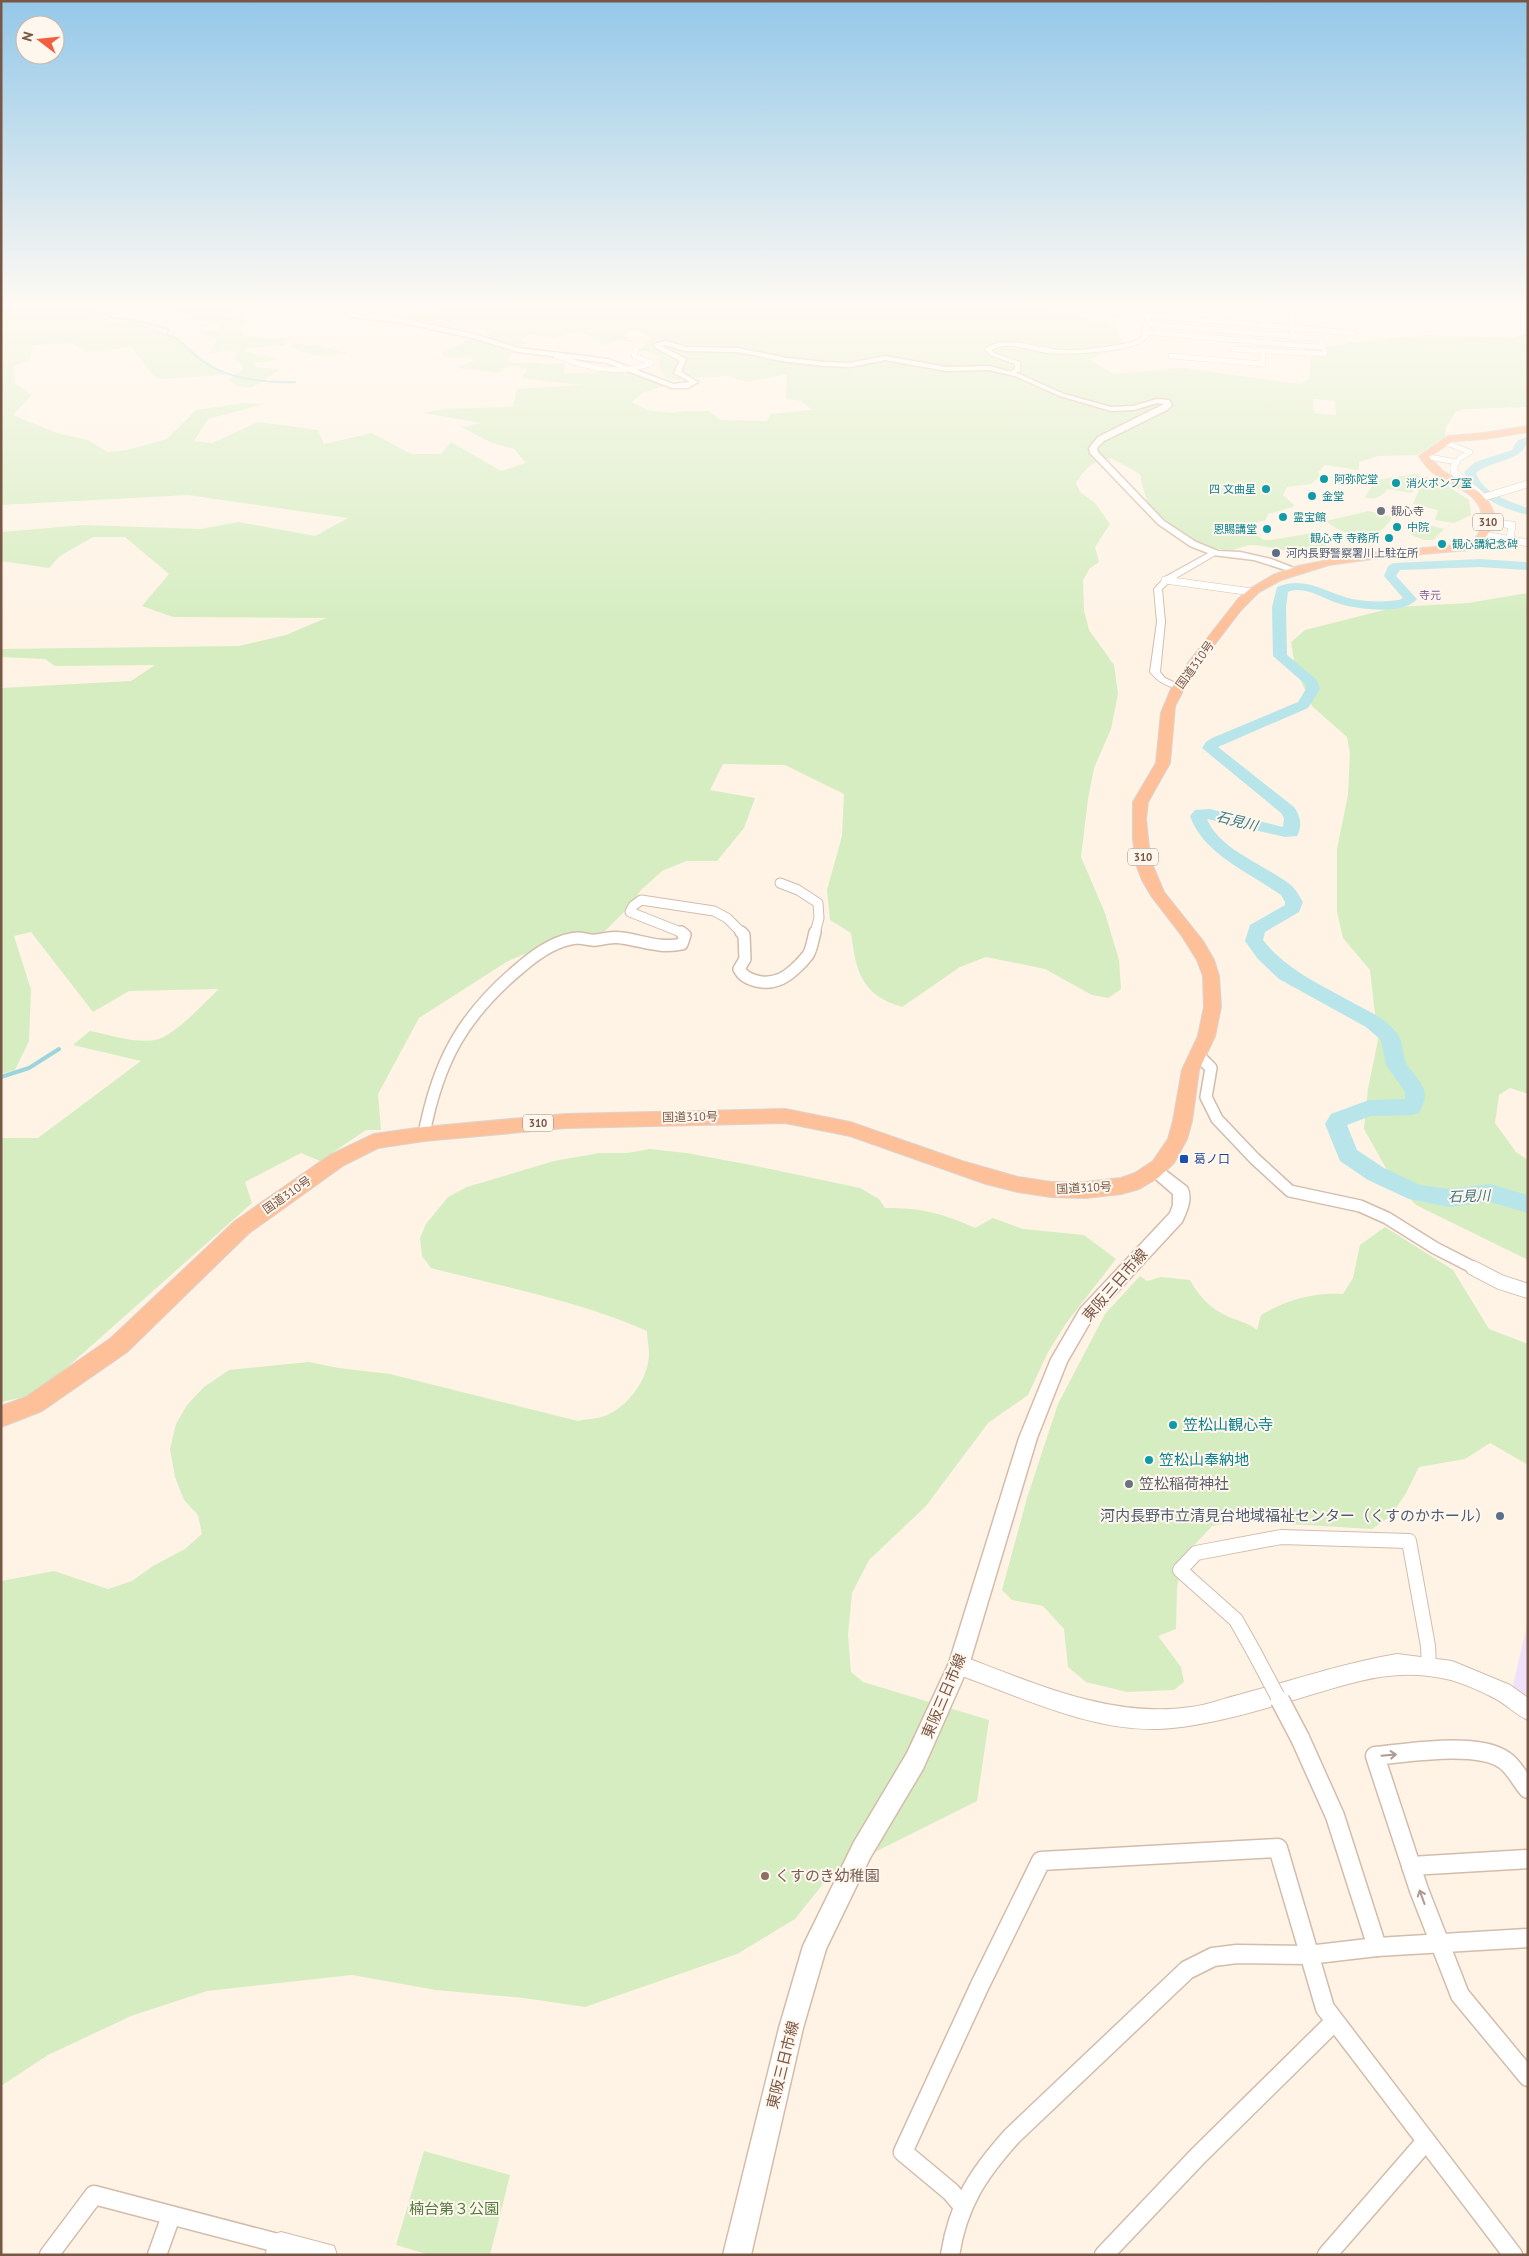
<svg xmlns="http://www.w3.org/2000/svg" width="1529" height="2256" font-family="'PT Sans','Noto Sans JP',sans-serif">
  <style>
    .education { fill: #f0e1fa }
    .green { fill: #d5edc1; fill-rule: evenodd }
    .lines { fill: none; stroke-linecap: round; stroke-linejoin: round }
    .stream-far1 { stroke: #9cd5dc; stroke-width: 2 }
    .stream { stroke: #9cd5dc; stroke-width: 4 }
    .river { fill: #b7e5ea; fill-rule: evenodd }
    .minor-far5-casing { stroke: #d3bcac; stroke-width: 6 }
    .minor-far4-casing { stroke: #d3bcac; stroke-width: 8 }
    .minor-far3-casing { stroke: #d3bcac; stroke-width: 11 }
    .minor-far2-casing { stroke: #d3bcac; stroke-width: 14 }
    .minor-far1-casing { stroke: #d3bcac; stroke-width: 16 }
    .minor-casing { stroke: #d3bcac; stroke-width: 21 }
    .tertiary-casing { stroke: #d3bcac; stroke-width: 2 }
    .secondary-casing { stroke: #d6bba9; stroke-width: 3 }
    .trunk-casing { stroke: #dcd3cf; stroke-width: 2 }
    .minor-far5 { stroke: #fff; stroke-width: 5 }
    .minor-far4 { stroke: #fff; stroke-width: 7 }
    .minor-far3 { stroke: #fff; stroke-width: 9 }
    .minor-far2 { stroke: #fff; stroke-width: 11 }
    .minor-far1 { stroke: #fff; stroke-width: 14 }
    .minor { stroke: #fff; stroke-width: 18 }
    .tertiary { fill: #fff; fill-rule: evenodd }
    .secondary { fill: #fff; fill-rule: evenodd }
    .trunk { fill: #fec099; fill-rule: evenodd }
    .minor-bridge-far1-casing { stroke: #d3bcac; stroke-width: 16; stroke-linecap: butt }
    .minor-bridge-casing { stroke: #d3bcac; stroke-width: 21; stroke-linecap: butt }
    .minor-bridge-far1 { stroke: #fff; stroke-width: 14 }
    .minor-bridge { stroke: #fff; stroke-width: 18 }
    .oneway { stroke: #af9a91 }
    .culture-dot { fill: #0f9aa8; stroke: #fff7ed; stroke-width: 2 }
    .worship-dot { fill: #6b7280; stroke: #fff7ed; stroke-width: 2 }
    .service-dot { fill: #5c6f8a; stroke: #fff7ed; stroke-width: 2 }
    .transit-dot { fill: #1a4fb4; stroke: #fff7ed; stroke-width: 2 }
    .education-dot { fill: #8d6e63; stroke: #fff7ed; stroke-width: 2 }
    .labels { text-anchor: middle; stroke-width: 4; stroke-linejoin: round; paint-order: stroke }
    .far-culture-label { font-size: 11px; fill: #0d838f; stroke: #fff7ed; text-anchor: start }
    .far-worship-label { font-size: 11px; fill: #5b616d; stroke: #fff7ed; text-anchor: start }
    .shield { fill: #fff7ed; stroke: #a18779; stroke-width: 1 }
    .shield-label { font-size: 11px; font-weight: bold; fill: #795747 }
    .far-service-label { font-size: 11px; fill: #4e5e75; stroke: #fff7ed; text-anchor: start }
    .far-neighbourhood-label { font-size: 11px; fill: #87629d; stroke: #fff7ed }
    .street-label { font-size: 12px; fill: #795747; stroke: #fff7ed }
    .transit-label { font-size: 12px; fill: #164399; stroke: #fff7ed; text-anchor: start }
    .water-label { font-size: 14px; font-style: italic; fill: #3a7880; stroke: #fff7ed }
    .near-street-label { font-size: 15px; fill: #795747; stroke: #fff7ed }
    .near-culture-label { font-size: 15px; fill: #0d838f; stroke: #fff7ed; text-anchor: start }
    .near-worship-label { font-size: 15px; fill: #5b616d; stroke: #fff7ed; text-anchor: start }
    .near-service-label { font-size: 15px; fill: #4e5e75; stroke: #fff7ed; text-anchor: end }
    .near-education-label { font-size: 15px; fill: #785e54; stroke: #fff7ed; text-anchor: start }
    .near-park-label { font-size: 15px; fill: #517a3c; stroke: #fff7ed }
  </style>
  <rect width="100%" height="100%" fill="#fef3e5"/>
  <polygon class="education" points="1528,1621 1528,1705 1512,1690"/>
  <g class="green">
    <path d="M1,309H74L75,312L98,310L106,312L102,315L112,323L130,320L168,334L226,375L158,379L151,373L131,346C113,349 86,358 72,343L33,345L30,359L14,366L15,384L32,395L13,415L57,433L88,440L107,452L127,450L167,439L196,410L244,403L264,404L208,419L194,441L212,443L258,422L318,430L324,444L372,433L411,454H441L451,442L501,471L526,463L514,449L492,443L461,427L482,423L423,413L444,409L513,407L517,389L582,385L521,378L528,369L510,365L499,373L456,368L474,361L469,357L443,358L442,353L473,338L513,351L507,362L526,364L531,362L542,364L565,363L564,373H596L598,369L628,371L665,386L642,393L632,402L647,410L673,413L684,411H709L721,420L767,421L770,414L812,410L801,401L786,399L787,374L748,382L728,376L697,378L677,373L681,380L666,379L659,365L660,357L645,351L637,352L651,339C642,330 634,327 624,336L637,343L619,340L605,346L599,344L602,340L577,332L550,338L530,334L520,340L527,342L516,348L482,337L492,333L485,330L357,315L347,309C368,315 422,320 441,311L436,309H1033L1056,311L1114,327L1127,347L1088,359L1114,374L1182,368L1299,384L1310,379V359L1320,348L1350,343L1425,335L1514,338L1528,333V407L1466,409L1456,411L1446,427L1445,437L1417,455L1378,456L1359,462V470H1357L1325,465L1318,472L1320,476L1311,484L1287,487L1283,495L1294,505L1293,507L1268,514L1266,520L1244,526L1264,540H1270L1319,532L1331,538L1332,541C1328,544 1324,548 1320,550C1304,556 1272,547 1255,545C1245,544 1239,550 1229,550C1206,550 1161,528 1150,507C1145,497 1142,484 1140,474L1111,458C1091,463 1087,466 1076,483L1080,492L1095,503L1110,524L1095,547L1099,562L1090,568L1083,580L1084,611L1089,630L1114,665L1118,694L1111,729L1094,768L1088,799L1081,857L1105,913L1119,960L1121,989L1108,998L1092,995L1045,969L986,957L960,967L902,1007C861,995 856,971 851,933L830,920L827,890L842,836L844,794L785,765L723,764L710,790L755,798L744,828L717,861H686L662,871L641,890L626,910L601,935L567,936L508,961L419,1018L378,1094L381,1130H366L320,1161L301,1153L245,1182L252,1203L37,1394L1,1402V1138H38L141,1061L73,1045L90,1031C111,1035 138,1045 159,1039C177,1033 205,1002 219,989L129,991L93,1012L31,932L14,936L31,990L29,1041L15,1070L1,1074V688L131,681L155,665L55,666L45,659L1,657V649L239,646L286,635L326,618L173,617L142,606L169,574L125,537H93L60,556L49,568L1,561V532L84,525L200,529L239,522L315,536L348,518L188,495L1,505ZM1313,399L1335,401L1336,415L1314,413Z"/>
    <path d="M245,309L230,312L226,316L231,318L242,317L241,320L249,321L239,329L243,332V336L273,339L291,337L283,341L285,345L249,348L244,351L279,359L252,363L256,367L279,370L252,388L239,386L227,380L244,369L240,362L232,357L238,352L226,351L210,353L217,339L198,333L219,330L220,323C207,320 196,321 183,318L193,317L195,314L163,310Z"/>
    <path d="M294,343L319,346L348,353C329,359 308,356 292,347Z"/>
    <path d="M1415,474L1420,475L1412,493L1387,489C1382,497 1373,501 1365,497L1376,480Z"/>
    <polygon points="1425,476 1448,486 1469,500 1471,515 1454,523 1435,520 1438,510 1413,504"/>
    <path d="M1369,511L1393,517C1390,520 1387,526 1383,529C1366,542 1339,533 1326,521Z"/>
    <polygon points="1421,523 1444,529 1433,540 1424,540 1411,535"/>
    <polygon points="1528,593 1528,1094 1510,1088 1499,1095 1495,1123 1516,1152 1528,1160 1528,1260 1416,1205 1392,1179 1364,1129 1368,1089 1378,1040 1370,970 1343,938 1337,912 1337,849 1348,795 1350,753 1347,737 1312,706 1295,667 1291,642 1305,630 1396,607 1468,603"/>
    <path d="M650,1149L686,1153L751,1165L860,1188L879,1199L885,1208C923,1208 941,1213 975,1228L993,1218L1023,1229L1084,1235L1116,1259L1067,1322L1048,1352L1028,1395L988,1423L926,1506L869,1560L852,1593L848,1635L851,1672L863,1682L989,1720L977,1801L831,1874L795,1919L737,1954L585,2007L524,1998L436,1990L352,1975L207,1991L131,2016L48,2055L1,2086V1581L54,1571L108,1589L132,1581L153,1566L185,1549L202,1534L198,1515L184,1500L175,1477L170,1449L176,1424L187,1405L204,1387L229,1370L309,1362L338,1368L390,1374L578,1421C586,1419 597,1419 605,1416C628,1407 648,1379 649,1355C649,1347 647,1339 647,1331C579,1301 503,1287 431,1268L422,1256L420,1238L426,1224L448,1197L467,1187L554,1161L600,1153H627Z"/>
    <path d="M1385,1227L1453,1270L1489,1329L1528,1344V1465L1490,1443L1465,1459L1419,1467L1406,1493L1391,1516L1372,1529L1237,1521L1212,1526L1184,1556L1177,1587L1176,1629L1158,1636L1181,1667L1184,1682L1174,1690L1127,1692L1086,1682L1068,1667L1064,1629L1043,1606L1012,1600L1002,1590L1027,1498L1058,1404L1105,1314L1140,1276L1147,1281L1161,1277L1190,1280C1199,1297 1211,1309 1229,1317C1239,1321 1248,1323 1257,1330L1261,1315C1286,1300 1314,1292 1343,1294L1353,1278L1360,1245Z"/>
    <polygon points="424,2151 510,2175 490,2255 430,2255 396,2245"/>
  </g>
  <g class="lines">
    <path class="stream-far1" d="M75,309L106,314L112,318L130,319L169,329L167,335C181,337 192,355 204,362C229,379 265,383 295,382"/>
    <polyline class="stream" points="1,1077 29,1068 59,1049"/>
    <g class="river">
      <path d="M1528,436C1528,462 1492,459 1476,473C1483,494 1509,501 1528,508V515C1504,509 1473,497 1464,472L1475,462L1512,450L1517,441Z"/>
      <path d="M1480,559L1528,562V570L1480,567L1400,570L1396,576L1417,599C1404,616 1355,609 1337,603C1322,598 1304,585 1288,592L1286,607L1287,655L1317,680L1320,689L1308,708L1218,747L1294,807C1300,815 1303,826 1297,836L1285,837L1207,819C1219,850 1268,866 1292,886C1296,890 1300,897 1303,902L1299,912L1265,932L1263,940C1287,971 1324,986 1357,1005C1371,1012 1385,1019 1395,1031C1405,1041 1401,1056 1408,1066C1421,1085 1432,1089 1419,1113L1412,1115L1371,1116L1347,1125L1357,1150L1384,1168L1420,1185L1449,1189L1490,1184L1528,1195V1213L1490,1202L1449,1207L1409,1199L1368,1180L1340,1161L1325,1124L1331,1114L1369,1100L1405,1099V1092L1386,1065L1381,1040L1366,1027L1279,979L1258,959L1245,941L1250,925L1285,905V902L1281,895C1250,873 1203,854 1190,816L1195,810L1210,809L1283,827L1284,818L1281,813L1202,748L1206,742L1212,738L1298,702L1306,689L1305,684L1273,656L1272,607L1277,587C1305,575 1326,593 1352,599C1367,602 1384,602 1399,600L1403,598L1384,576L1388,566L1393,563Z"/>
    </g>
    <g class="minor-far5-casing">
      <g id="minor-far5">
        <polyline points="353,309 369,313 393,313 395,309"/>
        <polyline points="1074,309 1353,333"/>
        <polyline points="1264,309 1264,325"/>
        <polyline points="1292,309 1293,335"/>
        <polyline points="1147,324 1321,339 1325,354 1233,349"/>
        <polyline points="1233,330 1235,309"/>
        <polyline points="1145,332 1319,347"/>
        <path d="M558,355L556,356C588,368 619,376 652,363L634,356L636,349"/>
        <polyline points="1171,356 1263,364 1263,351"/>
        <polyline points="1444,442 1470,452 1460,458 1453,468"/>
        <polyline points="1424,456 1456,462"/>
      </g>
    </g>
    <g class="minor-far4-casing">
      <g id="minor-far4">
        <polyline points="1454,467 1454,472 1481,495 1481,498 1528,484"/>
        <polyline points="1488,522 1512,525 1510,539"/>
        <polyline points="1484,535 1528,543"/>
        <polyline points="1165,580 1252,592"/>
      </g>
    </g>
    <g class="minor-far3-casing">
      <g id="minor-far3">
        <polyline points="780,883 798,890 818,903 819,918 815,933"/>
        <polyline points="683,933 630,912 633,906 641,900 714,911 727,918 742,933"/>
      </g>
    </g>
    <g class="minor-far2-casing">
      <g id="minor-far2">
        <path d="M741,932L744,935L745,959L739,969C745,981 765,985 778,980C788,977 802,963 808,955C812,949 813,939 815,932"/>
        <polyline points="1198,1055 1211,1068 1206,1097 1217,1119 1255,1159 1290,1191 1360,1206 1387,1218 1435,1248 1476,1269"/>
        <path d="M424,1134C438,1061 463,1015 521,967C536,954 556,940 577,938C584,938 590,941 596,940C606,939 612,936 622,938C643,941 661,949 682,944L685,935L681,932"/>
      </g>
    </g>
    <g class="minor-far1-casing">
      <g id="minor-far1">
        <polyline points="1473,1268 1500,1282 1528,1291"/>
        <polyline points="1254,1652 1236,1620 1180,1570 1196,1553 1281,1537 1409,1541 1428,1646 1429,1667"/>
      </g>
    </g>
    <g class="minor-casing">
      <g id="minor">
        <polyline points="1300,1738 1335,1816 1377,1947"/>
        <path d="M1528,1789C1520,1780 1514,1766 1504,1760C1477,1741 1407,1753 1375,1756L1419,1890L1460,1995L1528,2077"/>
        <polyline points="1411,1866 1528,1859"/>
        <polyline points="961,2204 951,2192 903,2152 980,1985 1041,1861 1278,1848 1325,2008 1513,2255"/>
        <polyline points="49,2255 94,2195 281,2244"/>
        <polyline points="157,2255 171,2216"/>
        <path d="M950,2255C958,2204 978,2174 1012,2136L1187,1970L1213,1957L1237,1954L1308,1955L1377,1947L1528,1938"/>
        <polyline points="1104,2255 1198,2156 1334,2022"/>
        <polyline points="1327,2255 1426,2141"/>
      </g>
    </g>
    <g class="tertiary-casing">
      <g id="tertiary">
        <path d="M1147,309H1153C1151,318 1151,332 1146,339C1136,352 1065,355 1048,353C1030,351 1009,340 992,350L994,353L1020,362V371L1011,375L1008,373L1015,369V364L990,355L985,349C1005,333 1040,350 1064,350C1082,351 1100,348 1117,345C1126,343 1137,343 1142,336Z"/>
        <path d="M1212,551L1219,553L1171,581L1162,589L1165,622L1160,672L1165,678L1182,686L1177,689C1165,685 1158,682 1150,672L1157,622L1154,589L1165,577Z"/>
        <path d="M1397,1654L1452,1661L1510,1685L1528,1698V1720C1516,1715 1507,1705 1496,1699C1483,1692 1465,1684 1451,1680C1398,1667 1360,1680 1310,1695C1265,1709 1205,1727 1159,1729C1090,1731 1022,1697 959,1675L952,1672L949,1665L952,1658L959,1655C1032,1682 1111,1719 1191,1707C1208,1705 1225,1698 1242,1694C1294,1680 1344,1663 1397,1654Z"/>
        <polygon points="281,2232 334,2246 337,2255 265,2255 272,2235"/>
      </g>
    </g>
    <g class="secondary-casing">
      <g id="secondary">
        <polygon points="340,309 347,309 354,313 403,319 474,334 519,348 608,359 673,384 690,382 674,373 680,361 656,348 654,344 666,341 686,347 738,348 787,358 825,362 850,363 885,356 946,367 989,366 1019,374 1064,394 1111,407 1133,406 1157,399 1169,400 1172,405 1167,410 1104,441 1097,448 1098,452 1164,521 1196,542 1218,551 1240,552 1271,559 1299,570 1295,573 1254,560 1213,555 1190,546 1158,524 1090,453 1089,448 1098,437 1164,404 1157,403 1134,410 1111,411 1060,396 1015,376 989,370 946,371 885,360 850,367 825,366 787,362 738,352 685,351 666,345 661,346 686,359 681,372 698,382 688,388 672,388 607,363 518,352 473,338 403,323 352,317"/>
        <path d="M1156,1165L1161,1167L1187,1187C1193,1198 1187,1211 1182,1222L1092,1319L1067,1362L1037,1438L969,1665L923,1769L870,1858L826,1949L803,2028L751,2255H723L779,2028L803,1946L854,1842L907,1753L949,1663L1019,1438L1051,1359L1080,1309L1170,1213L1173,1205V1194L1151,1175L1148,1171L1151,1167Z"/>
      </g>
    </g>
    <g class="trunk-casing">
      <path id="trunk" d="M1528,426V432L1484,439L1453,441L1429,457L1443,471L1479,492L1489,503L1494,513L1492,527L1482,544L1469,550L1387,557L1329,565L1281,580L1259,592L1241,610L1192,674L1175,706L1170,763L1148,802L1146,819L1149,848L1152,864L1164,892L1203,941L1214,960L1219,976L1221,1007L1215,1036L1199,1070L1192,1121L1187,1139L1174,1163L1158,1178L1139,1189L1121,1194L1085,1198L1051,1197L1018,1192L986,1184L850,1136L785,1123L566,1128L424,1141L378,1148L344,1165L249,1233L127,1352L42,1411L1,1427V1406L26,1397L111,1338L235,1221L330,1155L374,1134L424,1127L566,1114L785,1109L850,1122L962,1161L1018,1177L1051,1182H1085L1121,1178L1135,1173L1153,1161L1168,1139L1173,1121L1182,1070L1198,1036L1204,1007L1203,976L1197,960L1182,936L1152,897L1142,880L1136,864L1133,839V802L1156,763L1161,713L1171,689L1188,663L1238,599L1251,588L1273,575L1298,566L1358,554L1467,544C1476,539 1481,533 1482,523C1485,495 1457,488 1438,476C1429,471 1424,464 1419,456L1448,436L1484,433Z"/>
    </g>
    <use href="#minor-far5" class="minor-far5"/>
    <use href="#minor-far4" class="minor-far4"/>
    <use href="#minor-far3" class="minor-far3"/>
    <use href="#minor-far2" class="minor-far2"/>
    <use href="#minor-far1" class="minor-far1"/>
    <use href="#minor" class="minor"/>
    <use href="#tertiary" class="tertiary"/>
    <use href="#secondary" class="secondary"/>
    <use href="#trunk" class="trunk"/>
    <g class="minor-bridge-far1-casing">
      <polyline id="minor-bridge-far1" points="1254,1652 1280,1701"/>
    </g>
    <g class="minor-bridge-casing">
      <polyline id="minor-bridge" points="1280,1700 1300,1738"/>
    </g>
    <use href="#minor-bridge-far1" class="minor-bridge-far1"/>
    <use href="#minor-bridge" class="minor-bridge"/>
  </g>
  <defs><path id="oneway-shaft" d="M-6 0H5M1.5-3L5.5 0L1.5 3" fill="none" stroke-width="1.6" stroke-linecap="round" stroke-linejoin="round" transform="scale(1.25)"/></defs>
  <g class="oneway">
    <use href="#oneway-shaft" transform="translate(1389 1755) rotate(-5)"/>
    <use href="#oneway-shaft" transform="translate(1422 1897) rotate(-110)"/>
  </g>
  <linearGradient id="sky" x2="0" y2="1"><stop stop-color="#94c8e9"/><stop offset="0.49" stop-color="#fffaf3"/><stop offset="1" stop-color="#fffaf3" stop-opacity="0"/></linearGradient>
  <rect width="1529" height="625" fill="url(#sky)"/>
  <g class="culture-dot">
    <circle cx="1324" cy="479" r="5"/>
    <circle cx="1396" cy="483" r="5"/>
    <circle cx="1266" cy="489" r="5"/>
    <circle cx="1312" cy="496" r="5"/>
    <circle cx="1283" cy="517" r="5"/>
    <circle cx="1397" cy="527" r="5"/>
    <circle cx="1267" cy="529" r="5"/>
    <circle cx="1389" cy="538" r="5"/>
    <circle cx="1442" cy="544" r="5"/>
    <circle cx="1173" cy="1425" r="5"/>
    <circle cx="1149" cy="1460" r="5"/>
  </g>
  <g class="worship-dot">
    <circle cx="1381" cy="511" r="5"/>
    <circle cx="1129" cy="1484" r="5"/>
  </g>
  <g class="service-dot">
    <circle cx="1276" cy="553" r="5"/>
    <circle cx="1500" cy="1516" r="5"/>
  </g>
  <rect class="transit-dot" x="1179" y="1154" width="10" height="10" rx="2.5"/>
  <circle class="education-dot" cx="765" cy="1876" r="5"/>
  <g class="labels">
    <g class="far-culture-label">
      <text x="1334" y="483">阿弥陀堂</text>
      <text x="1406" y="487">消火ポンプ室</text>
      <text x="1256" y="493" text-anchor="end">四 文曲星</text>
      <text x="1322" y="500">金堂</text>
      <text x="1293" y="521">霊宝館</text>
      <text x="1407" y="531">中院</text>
      <text x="1257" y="533" text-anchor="end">恩賜講堂</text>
      <text x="1379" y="542" text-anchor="end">観心寺 寺務所</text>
      <text x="1452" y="548">観心講紀念碑</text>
    </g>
    <g class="far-worship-label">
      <text x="1391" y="515">観心寺</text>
    </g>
    <g class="shield">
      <rect x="1473" y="513.5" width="30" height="17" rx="4"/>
      <rect x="1128" y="848.5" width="30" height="17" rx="4"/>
      <rect x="523" y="1114.5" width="30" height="17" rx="4"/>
    </g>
    <g class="shield-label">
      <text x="1488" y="526">310</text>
      <text x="1143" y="861">310</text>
      <text x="538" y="1127">310</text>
    </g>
    <g class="far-service-label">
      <text x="1286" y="557">河内長野警察署川上駐在所</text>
    </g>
    <g class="far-neighbourhood-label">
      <text x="1430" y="599">寺元</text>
    </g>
    <g class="street-label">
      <text transform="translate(1195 665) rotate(-54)" y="4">国道310号</text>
      <text transform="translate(690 1117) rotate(-1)" y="4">国道310号</text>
      <text transform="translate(1084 1188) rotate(-3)" y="4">国道310号</text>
      <text transform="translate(287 1195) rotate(-35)" y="4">国道310号</text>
    </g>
    <g class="transit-label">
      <text x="1194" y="1163">葛ノ口</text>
    </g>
    <g class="water-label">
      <text transform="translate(1237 821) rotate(14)" y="5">石見川</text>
      <text transform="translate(1469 1196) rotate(-2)" y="5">石見川</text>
    </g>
    <g class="near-street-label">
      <text transform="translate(1115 1285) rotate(-49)" y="5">東阪三日市線</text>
      <text transform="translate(944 1696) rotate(-67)" y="5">東阪三日市線</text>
      <text transform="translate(783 2065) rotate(-76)" y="5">東阪三日市線</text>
    </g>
    <g class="near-culture-label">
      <text x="1183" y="1430">笠松山観心寺</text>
      <text x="1159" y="1465">笠松山奉納地</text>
    </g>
    <g class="near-worship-label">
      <text x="1139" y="1489">笠松稲荷神社</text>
    </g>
    <g class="near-service-label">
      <text x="1490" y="1521">河内長野市立清見台地域福祉センター（くすのかホール）</text>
    </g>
    <g class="near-education-label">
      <text x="775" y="1881">くすのき幼稚園</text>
    </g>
    <g class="near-park-label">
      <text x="454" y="2214">楠台第３公園</text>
    </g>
  </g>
  <rect width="1529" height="2256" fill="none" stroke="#795747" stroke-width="5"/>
  <g transform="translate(40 40) rotate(286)"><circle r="24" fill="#fff7ed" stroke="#c9b7ab"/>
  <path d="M0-4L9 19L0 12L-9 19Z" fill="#f25f40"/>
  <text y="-8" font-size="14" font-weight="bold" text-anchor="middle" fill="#795747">N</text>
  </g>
</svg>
